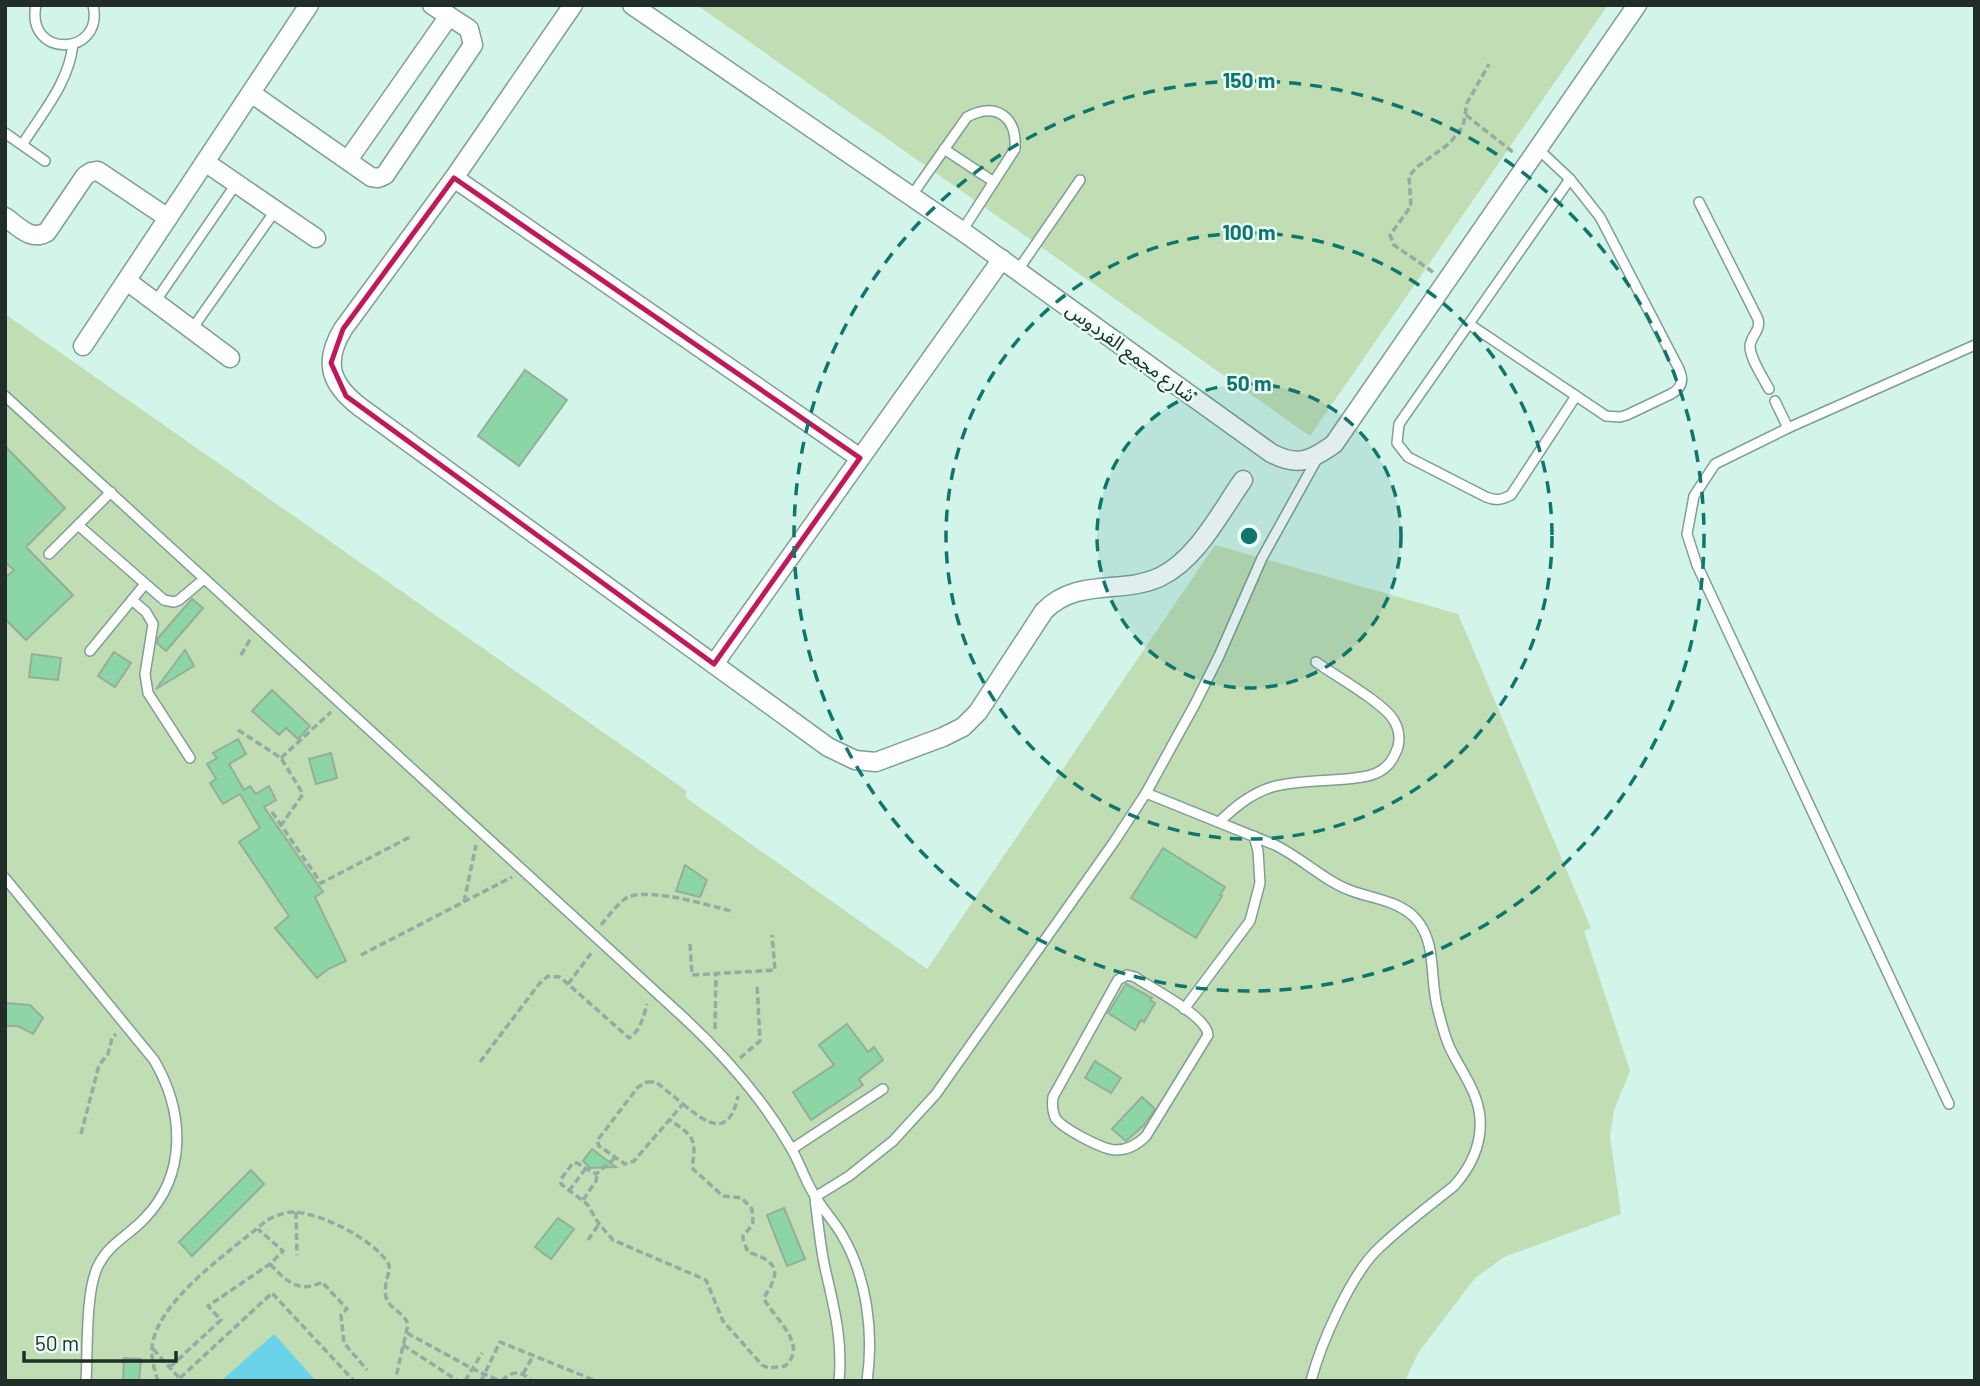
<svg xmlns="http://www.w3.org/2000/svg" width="1980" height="1386" font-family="Barlow,'Noto Sans Arabic',sans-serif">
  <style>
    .green { fill: #c1ddb4 }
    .water { fill: #6bd3e9 }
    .building { fill: #8cd6a6; stroke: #94ae9c; stroke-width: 2 }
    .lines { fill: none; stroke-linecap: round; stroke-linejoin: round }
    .service-casing { stroke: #7f9e95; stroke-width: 12 }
    .minor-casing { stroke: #7f9e95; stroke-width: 21 }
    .path { stroke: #91aca3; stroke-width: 3.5; stroke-dasharray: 7 3.5; stroke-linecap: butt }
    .service { stroke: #fff; stroke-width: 9 }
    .minor { stroke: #fff; stroke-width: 18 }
    .marked { fill: none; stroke: #c2185b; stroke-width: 5; stroke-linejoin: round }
    .ring { fill: none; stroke: #0f766e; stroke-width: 3.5; stroke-dasharray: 12 9 }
    .labels { text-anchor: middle; stroke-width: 5; stroke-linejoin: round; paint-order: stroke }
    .street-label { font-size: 19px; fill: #202d29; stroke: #eafef7 }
    .centre { fill: #0f766e; stroke: #eafef7; stroke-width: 3.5 }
    .ring-label { font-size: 21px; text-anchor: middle; font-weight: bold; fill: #0f766e; stroke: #eafef7; stroke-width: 5; stroke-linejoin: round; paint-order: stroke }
  </style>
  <rect width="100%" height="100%" fill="#d2f4e9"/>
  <g class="green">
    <polygon points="697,5 1608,5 1310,436"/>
    <polygon points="5,314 687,791 685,797 927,969 1215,545 1458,614 1591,928 1584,931 1630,1071 1614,1110 1610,1136 1621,1214 1504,1257 1475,1278 1418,1353 1405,1381 5,1381"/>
  </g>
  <polygon class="water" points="274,1334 316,1381 221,1381"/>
  <g class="building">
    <polygon points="525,370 567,400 519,466 478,436"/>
    <polygon points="5,446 65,508 26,547 73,595 26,640 5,619 5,578 14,570 5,562"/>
    <polygon points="192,599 203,608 166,651 157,643 158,638"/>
    <polygon points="185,650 194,666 156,689"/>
    <polygon points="114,652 131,663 115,687 98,676"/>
    <polygon points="32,654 61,658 58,680 29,677"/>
    <polygon points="272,690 310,726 298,739 286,728 279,735 252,711"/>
    <polygon points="238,739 246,754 229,764 244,790 250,786 256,794 269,786 276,800 264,807 323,892 315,897 346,961 328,969 317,978 275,928 289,916 239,842 260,828 240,794 223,804 210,783 216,779 207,764 217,758 213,753"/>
    <polygon points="331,753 337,778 316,784 309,759"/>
    <polygon points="1163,848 1225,887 1220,895 1222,896 1196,938 1131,898"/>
    <polygon points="685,865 707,880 700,897 676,891"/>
    <polygon points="1126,984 1152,998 1150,1000 1155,1003 1144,1022 1141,1020 1135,1030 1108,1013"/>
    <polygon points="5,1003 30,1005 43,1018 33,1034 18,1026 5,1026"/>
    <polygon points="847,1024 868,1052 874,1047 883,1060 859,1079 863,1085 811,1120 793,1092 834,1065 819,1045"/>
    <polygon points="1095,1061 1121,1078 1111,1093 1085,1078"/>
    <polygon points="1142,1097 1155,1109 1144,1125 1126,1141 1112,1129"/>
    <polygon points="592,1149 616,1167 590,1168 583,1161"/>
    <polygon points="251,1170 264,1184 192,1256 179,1242"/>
    <polygon points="784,1208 805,1259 787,1266 767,1215"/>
    <polygon points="558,1218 574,1229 551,1259 535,1247"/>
    <polygon points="124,1358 141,1359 139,1381 123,1381"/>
  </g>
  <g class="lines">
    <g class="service-casing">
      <g id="service">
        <path d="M36,5C25,59 105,57 93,5"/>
        <polyline points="5,133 45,161"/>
        <path d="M22,145C42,113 69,83 73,44"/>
        <polyline points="944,149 994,182"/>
        <path d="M1570,179L1399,424L1397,443L1408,457L1486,497C1496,501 1501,500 1511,495L1576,396"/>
        <path d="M912,195L967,117C996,102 1017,116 1015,149L962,231"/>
        <path d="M1699,202L1758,319C1761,331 1751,335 1750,346C1750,359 1763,377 1769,389"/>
        <polyline points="1018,270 1080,180"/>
        <polyline points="155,302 236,184"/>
        <path d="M1469,324L1606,416L1620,417L1627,415L1671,394C1682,388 1684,380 1679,369L1600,217L1570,179L1538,149"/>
        <polyline points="192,329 275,211"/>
        <path d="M5,396L682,1016C724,1055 762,1097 791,1148C800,1163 805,1181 815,1196C823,1210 834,1221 842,1235C867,1277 874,1333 867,1381"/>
        <polyline points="1775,401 1788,428"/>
        <polyline points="78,525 164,600 174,602 179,600 204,579"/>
        <polyline points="49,554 111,492"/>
        <polyline points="132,600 146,612 153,624 145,674 148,693 190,758"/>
        <polyline points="90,651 145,584"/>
        <path d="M1146,793L1275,845C1302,858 1324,881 1352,891C1374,899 1399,901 1415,918C1438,942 1429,980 1438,1010C1441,1022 1444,1034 1449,1046C1460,1070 1478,1091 1480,1118C1482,1145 1471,1167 1454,1186C1429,1206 1403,1225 1379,1248C1351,1274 1321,1343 1311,1381"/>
        <path d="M1219,822C1235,807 1250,794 1272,787C1301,779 1333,782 1362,777C1377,775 1389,768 1395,754C1401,743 1400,730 1393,719C1382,702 1334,675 1316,662"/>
        <path d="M5,878L154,1060C184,1111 188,1174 144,1219C129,1235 109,1244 99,1264C85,1289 88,1350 86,1381"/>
        <path d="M1127,975L1135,977C1152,989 1207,1016 1208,1035L1146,1136C1138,1144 1128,1150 1116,1150C1103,1150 1064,1129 1056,1119C1052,1112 1052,1105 1053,1097L1118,980Z"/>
        <polyline points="1184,1009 1250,921 1260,883 1258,851 1254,836"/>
        <polyline points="1949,1104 1697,565 1687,534 1694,496 1715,464 1788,428 1975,345"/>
        <polyline points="792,1149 883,1089"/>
        <polyline points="815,1197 849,1176 893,1141 936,1094 1114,842 1146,793 1195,704 1219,656 1262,558 1318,457"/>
        <path d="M815,1199C818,1222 820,1245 825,1268C834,1307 843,1341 839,1381"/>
      </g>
    </g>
    <g class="minor-casing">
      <g id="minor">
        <path d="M573,5L454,178L343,329C323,362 330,384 360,407L828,747L855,760L876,762L943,737L963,727L978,712L1044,611C1078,577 1121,595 1160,577C1197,559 1220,513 1243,480"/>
        <path d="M632,5L962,231L1271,453C1298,467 1310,461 1334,444L1637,5"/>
        <polyline points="251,93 371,177 378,178 385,175 473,45 469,29 432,5"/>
        <polyline points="348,160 449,16"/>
        <polyline points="205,162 316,238"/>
        <polyline points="454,178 860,458"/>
        <path d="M5,217C18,226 31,242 47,232L85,176L91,172L98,171L168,218"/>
        <polyline points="127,281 230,358"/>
        <polyline points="83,346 309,5"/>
        <polyline points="714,664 1002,259"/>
      </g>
    </g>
    <g class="path">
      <polyline points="1466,115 1514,153"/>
      <polyline points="1433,272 1394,245 1390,235 1411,206 1409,176 1417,167 1450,143 1463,126 1467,103 1489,64"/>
      <polyline points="241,655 251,638"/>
      <polyline points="238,730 281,758 303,794 282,824"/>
      <polyline points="281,758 331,712"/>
      <polyline points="272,812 321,883 410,837"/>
      <polyline points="464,902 476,845"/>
      <path d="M601,925C609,916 618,902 628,897C651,888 708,905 731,911"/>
      <polyline points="690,944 692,975 775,970 772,935"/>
      <polyline points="361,955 512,877"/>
      <polyline points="568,984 592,952"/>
      <polyline points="715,1029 716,974"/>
      <polyline points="740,1058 760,1041 757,985"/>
      <path d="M480,1062L539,984L548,976L560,977L629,1038C640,1032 644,1015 647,1004"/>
      <polygon points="647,1082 656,1082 683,1104 634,1161 625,1164 599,1146 597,1141 638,1087"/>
      <path d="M683,1104C707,1124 729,1139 738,1096"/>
      <polyline points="81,1134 99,1065 108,1054 112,1038 116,1034"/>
      <path d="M615,1158L596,1174L577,1163H573L561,1179V1184L587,1204L599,1224L613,1240L706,1280L723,1321L762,1365L769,1368L785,1366C809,1345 775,1319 764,1299C766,1292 770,1290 772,1283C782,1263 762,1257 748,1252C738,1229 744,1241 753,1222L752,1209L742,1198L723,1196L694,1170L692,1167C697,1138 693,1136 670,1120"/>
      <polyline points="569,1191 586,1168"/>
      <polyline points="583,1200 596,1181 597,1175"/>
      <polyline points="296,1212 297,1255"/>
      <polyline points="588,1240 599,1224"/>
      <path d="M270,1264C286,1281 299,1294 322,1282L347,1309L341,1315L344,1343L367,1370"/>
      <polyline points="407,1333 473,1369 500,1381"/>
      <polyline points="403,1345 458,1381"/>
      <polyline points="153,1349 182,1381"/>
      <polyline points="170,1367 221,1320 208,1306 270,1264 283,1251 258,1229"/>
      <polyline points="523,1374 533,1356"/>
      <polyline points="180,1378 272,1293 354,1381"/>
      <path d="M158,1381C155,1371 151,1359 152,1348C156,1300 233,1250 267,1220C276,1216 284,1212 293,1212C321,1213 373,1239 388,1263C393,1271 381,1284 387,1300C392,1310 404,1313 408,1324L396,1377"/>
      <polyline points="465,1381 482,1353"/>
      <polyline points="481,1381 500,1342 596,1381"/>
      <path d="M502,1381C511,1370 523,1371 531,1381"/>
    </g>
    <use href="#service" class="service"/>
    <use href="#minor" class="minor"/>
  </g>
  <path class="marked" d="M454,178L860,458L714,664L346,396L331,363L343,329Z"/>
  <circle cx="1249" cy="536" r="152" fill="#0f766e" fill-opacity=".12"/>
  <g class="ring">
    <circle cx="1249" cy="536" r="152"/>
    <circle cx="1249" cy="536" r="303"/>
    <circle cx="1249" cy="536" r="455"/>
  </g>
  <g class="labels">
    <g class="street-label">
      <text transform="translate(1131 352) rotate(36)" y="7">شارع مجمع الفردوس</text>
    </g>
  </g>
  <circle cx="1249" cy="536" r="10" class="centre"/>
  <g class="ring-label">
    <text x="1249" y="88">150 m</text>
    <text x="1249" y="240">100 m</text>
    <text x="1249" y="391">50 m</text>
  </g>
  <rect width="1980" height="1386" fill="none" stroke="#202d29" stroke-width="14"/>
  <path d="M24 1351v10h152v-10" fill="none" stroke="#202d29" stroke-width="3.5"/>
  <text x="35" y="1351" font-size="21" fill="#202d29" stroke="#eafef7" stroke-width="5" paint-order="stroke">50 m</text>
</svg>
